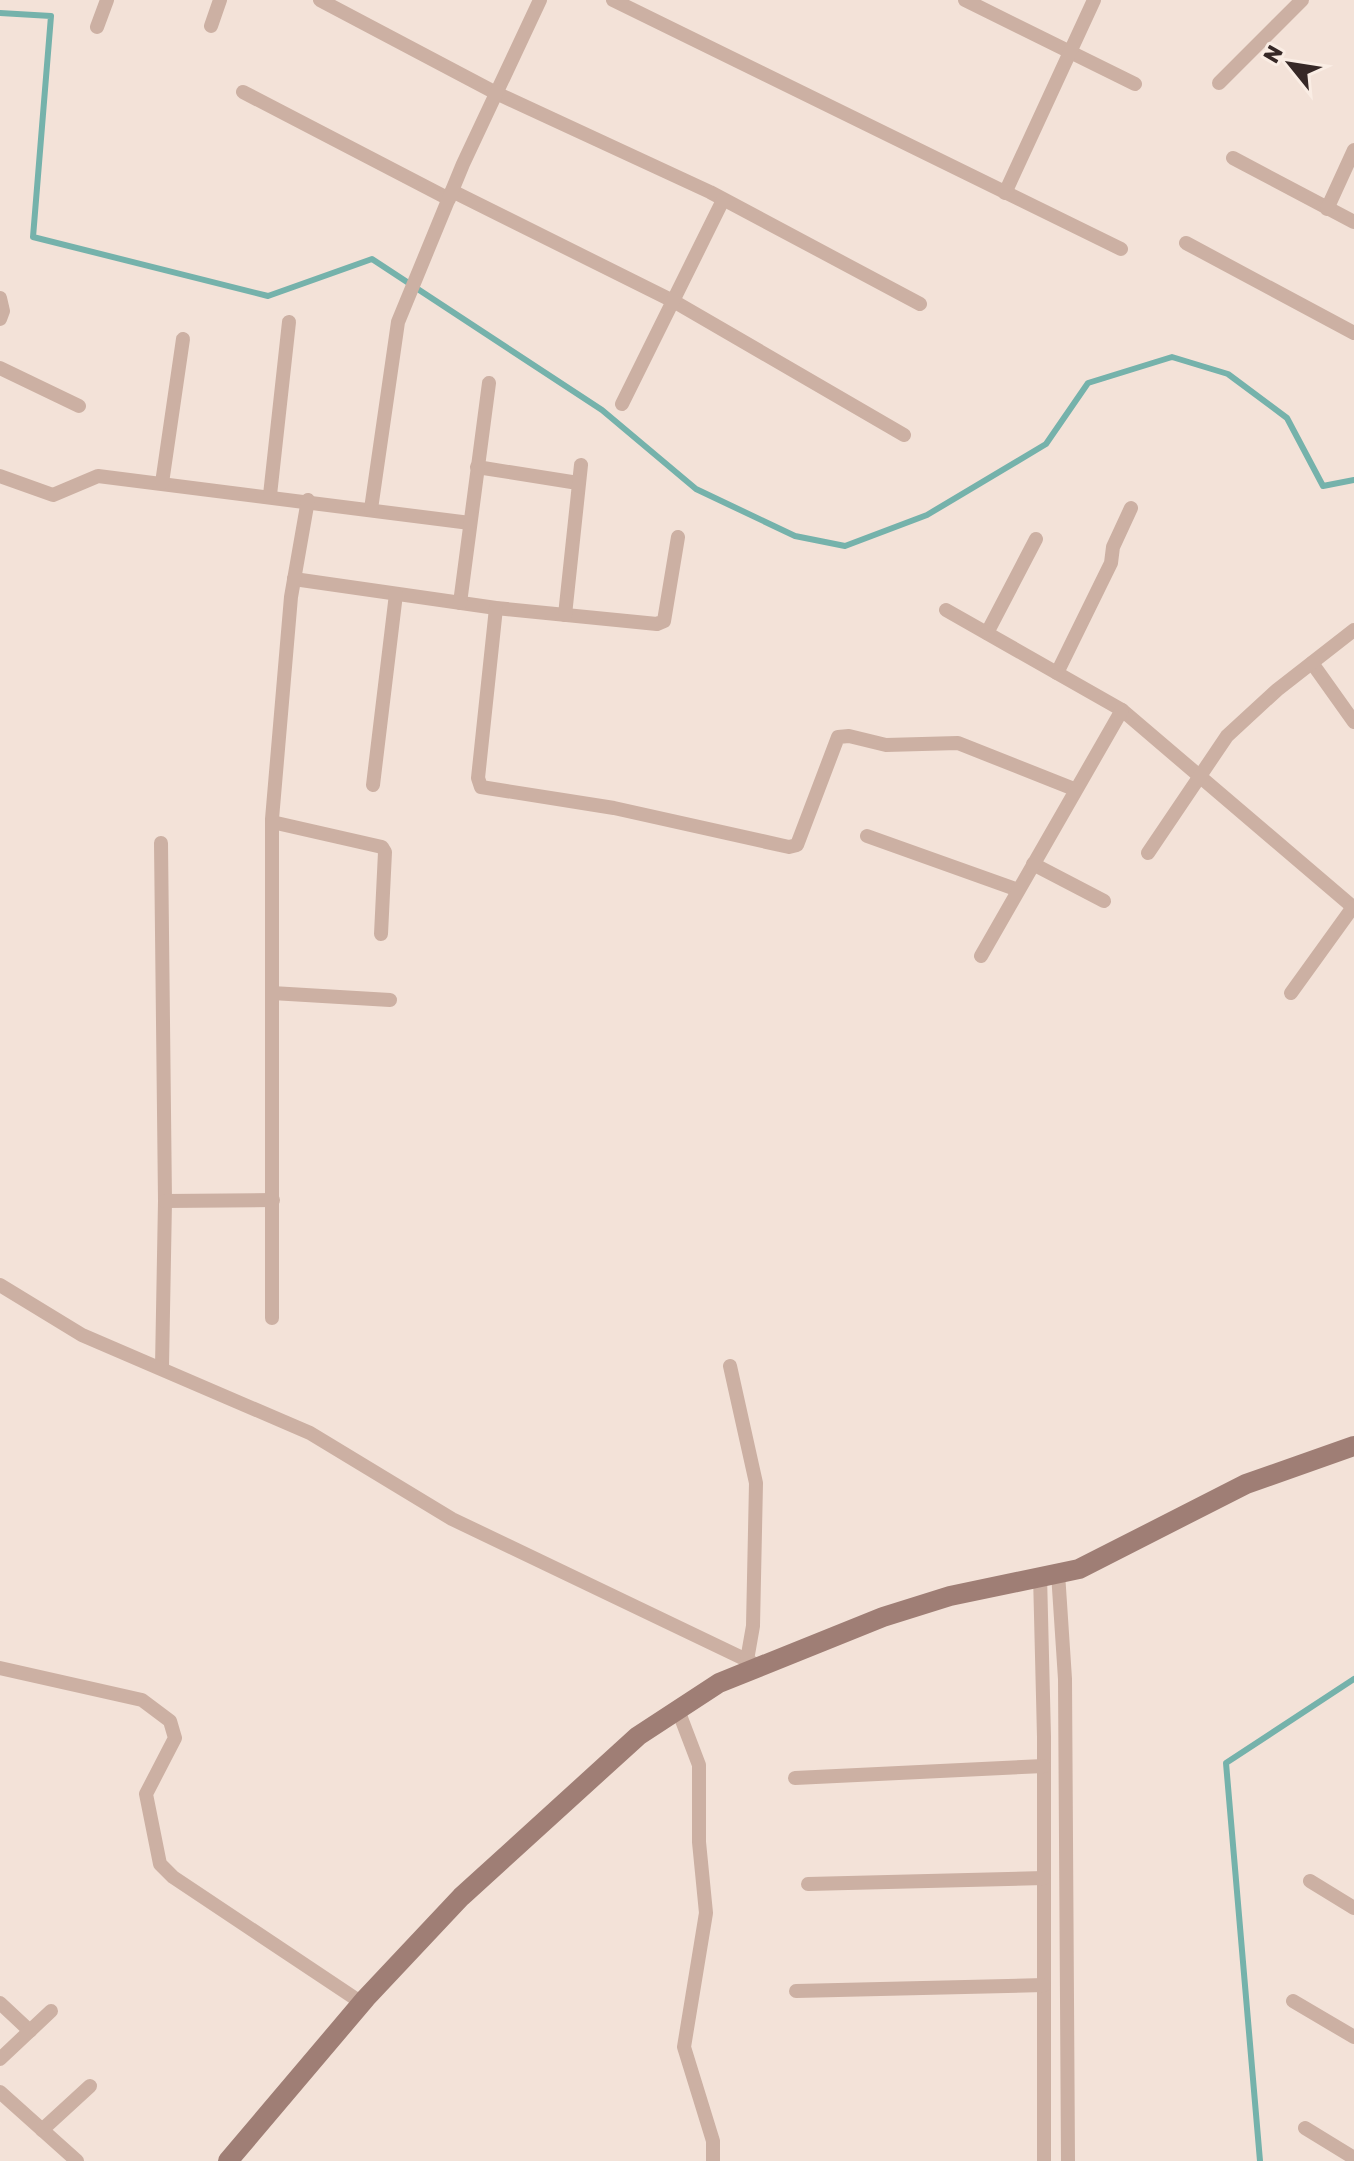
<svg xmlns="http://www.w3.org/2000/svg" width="1354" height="2161" font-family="Rubik,sans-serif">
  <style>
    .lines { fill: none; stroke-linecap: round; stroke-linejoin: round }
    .stream { stroke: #75b2ab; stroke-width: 6 }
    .street { stroke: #ccb0a3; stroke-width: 14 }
    .secondary { stroke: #9f7e75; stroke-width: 20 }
  </style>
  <rect width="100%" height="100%" fill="#f3e2d8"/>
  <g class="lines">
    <g class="stream">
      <polyline points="0,13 51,16 33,237 268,296 372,259 602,410 696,489 795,536 845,546 927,515 1046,444 1088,383 1172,357 1228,374 1287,418 1323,486 1354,480"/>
      <polyline points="1260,2161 1226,1763 1354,1679"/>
    </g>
    <g class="street">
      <polyline points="320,0 496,93 710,192 920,304"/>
      <polyline points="613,0 1121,249"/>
      <polyline points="965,0 1135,84"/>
      <polyline points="211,26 220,0"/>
      <polyline points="97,27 107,0"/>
      <polyline points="1219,83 1302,0"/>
      <polyline points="243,92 449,199"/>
      <polyline points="1233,158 1354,222"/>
      <polyline points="452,191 675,302 904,435"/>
      <polyline points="1005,193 1094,0"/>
      <polyline points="1327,209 1354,150"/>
      <polyline points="1186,243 1354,333"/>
      <polyline points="0,298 3,311 0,319"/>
      <polyline points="0,368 79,406"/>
      <polyline points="622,404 723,200"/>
      <polyline points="477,467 578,483"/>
      <polyline points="0,476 53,495 98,476 470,523"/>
      <polyline points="162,483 183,339"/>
      <polyline points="270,495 289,322"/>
      <polyline points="371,509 398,322 463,164 540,0"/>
      <polyline points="294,579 496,608 657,624 664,621 678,537"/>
      <polyline points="460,603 489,383"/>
      <polyline points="496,608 478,778 481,787 614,808 789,847 797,845 838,737 849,736 886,745 958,743 1074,789"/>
      <polyline points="946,610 1122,710 1354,908"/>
      <polyline points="565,615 581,465"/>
      <polyline points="987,633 1036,539"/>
      <polyline points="1312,663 1354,722"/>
      <polyline points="1057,673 1111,563 1113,547 1131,508"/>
      <polyline points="373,785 396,594"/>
      <polyline points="272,822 382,847 385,852 381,934"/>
      <polyline points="867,836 1018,890"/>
      <polyline points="161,843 165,1201 162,1367"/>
      <polyline points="1148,853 1227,736 1277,690 1354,630"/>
      <polyline points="1033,864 1104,901"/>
      <polyline points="981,956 1122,710"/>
      <polyline points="272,993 390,1000"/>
      <polyline points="1291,993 1353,907"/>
      <polyline points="165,1201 273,1200"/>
      <polyline points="0,1285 82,1335 310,1433 452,1519 757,1665"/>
      <polyline points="272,1318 272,819 291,597 308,500"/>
      <polyline points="730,1366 756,1483 753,1626 747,1660"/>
      <polyline points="1058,1573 1065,1679 1068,2161"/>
      <polyline points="1040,1575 1044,1737 1044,2161"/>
      <polyline points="0,1668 142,1700 170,1721 175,1738 146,1794 160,1864 173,1877 362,2003"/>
      <polyline points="678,1710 699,1765 699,1842 706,1913 684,2047 713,2141 713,2161"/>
      <polyline points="795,1778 1044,1766"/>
      <polyline points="1310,1881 1354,1908"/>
      <polyline points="808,1884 1044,1878"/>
      <polyline points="796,1991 1044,1985"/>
      <polyline points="1293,2001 1354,2037"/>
      <polyline points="0,2003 30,2031"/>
      <polyline points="0,2059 51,2011"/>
      <polyline points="0,2092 77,2161"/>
      <polyline points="1305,2128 1354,2158"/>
      <polyline points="42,2130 90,2086"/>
    </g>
    <polyline class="secondary" points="228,2161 366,1998 461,1897 638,1736 719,1683 883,1617 950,1596 1079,1569 1246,1484 1354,1446"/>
  </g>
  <g transform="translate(1290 64) rotate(300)" stroke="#faede4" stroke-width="6" paint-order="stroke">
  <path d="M0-6L14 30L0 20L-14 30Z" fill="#362826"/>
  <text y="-12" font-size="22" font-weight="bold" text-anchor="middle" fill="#362826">N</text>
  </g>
</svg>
